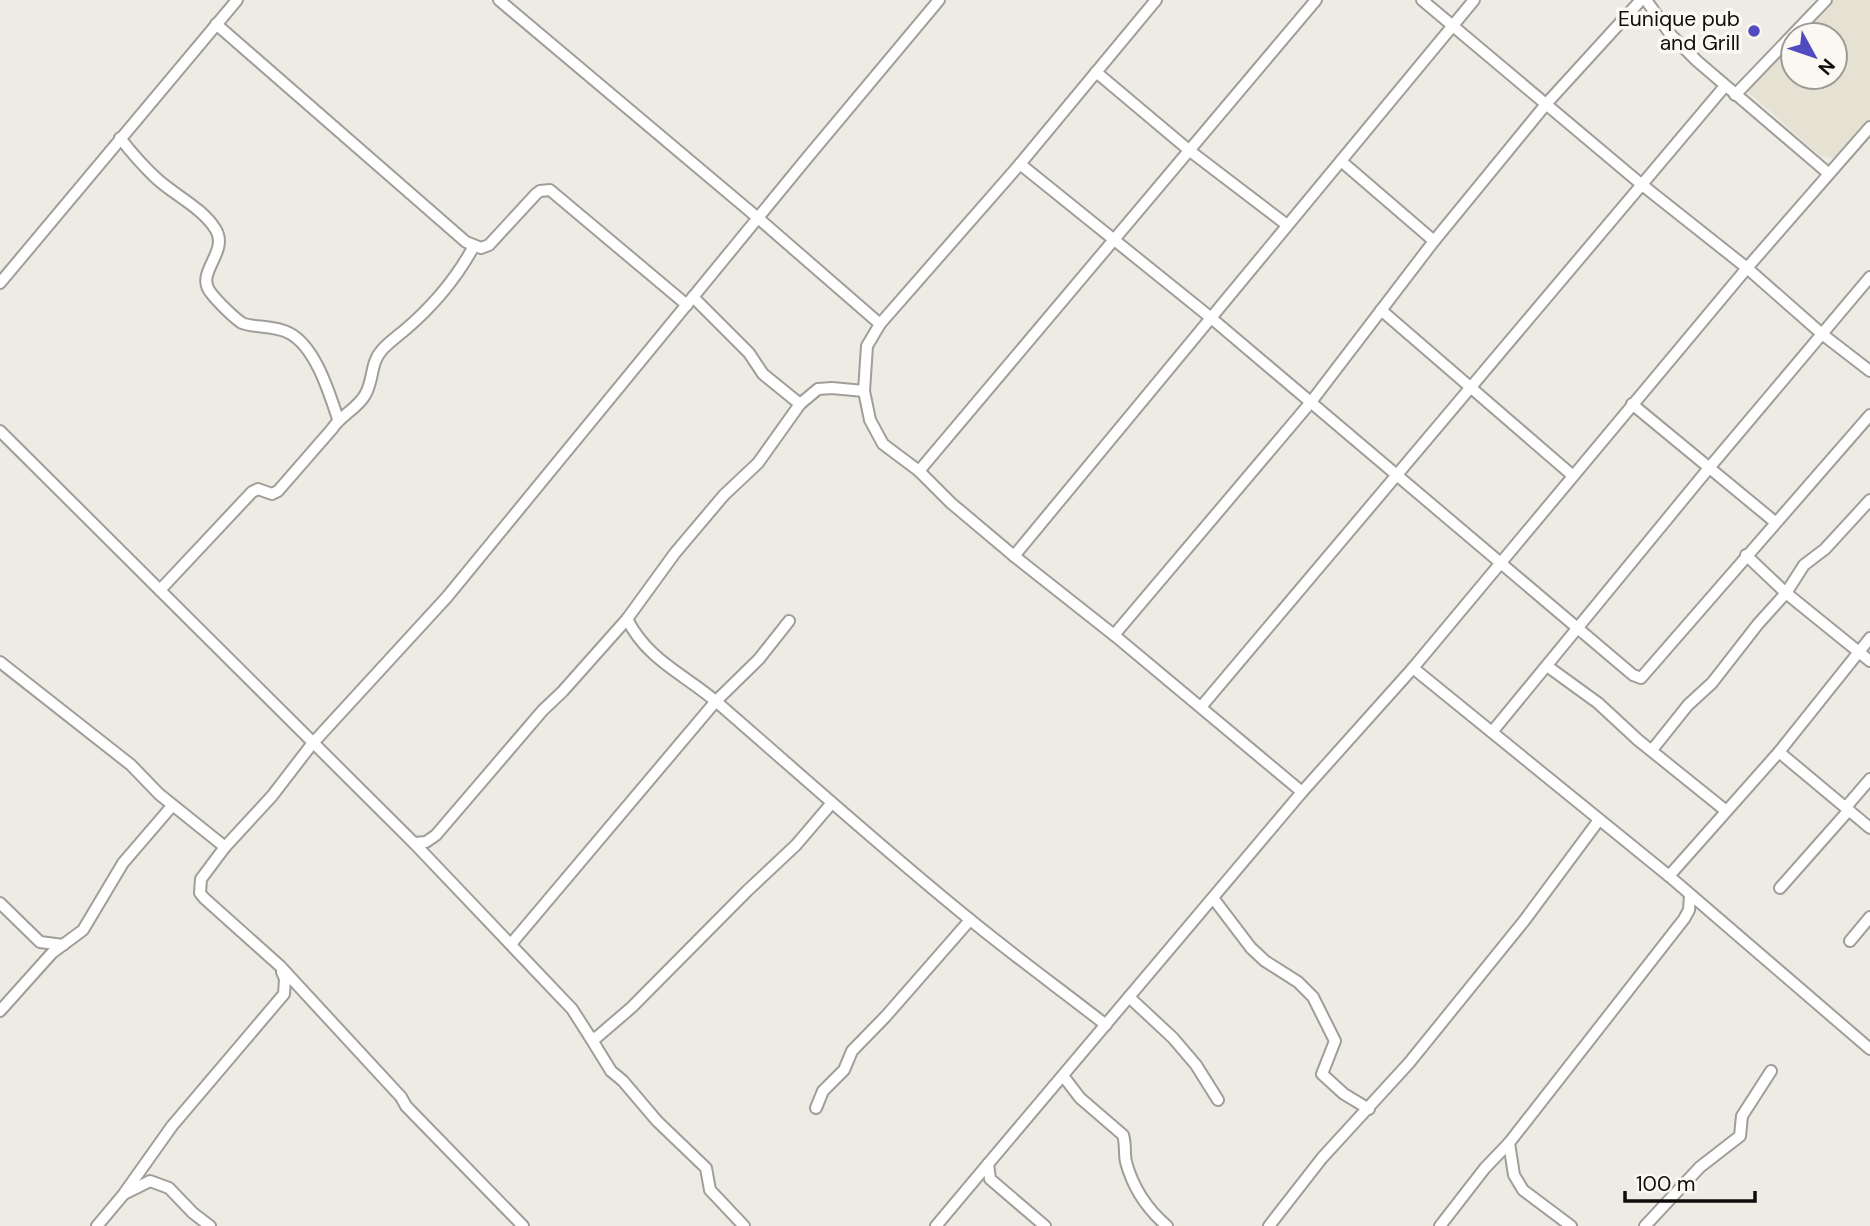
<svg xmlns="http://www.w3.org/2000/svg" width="1870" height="1226" font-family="'DM Sans',sans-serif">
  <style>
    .built { fill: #e5e2d3 }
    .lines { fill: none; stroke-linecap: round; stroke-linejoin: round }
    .minor-casing { stroke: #a09e98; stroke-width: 14 }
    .minor { stroke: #fff; stroke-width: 10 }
    .poi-dot { fill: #514bc2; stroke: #faf8f1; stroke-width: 2.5 }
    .labels { text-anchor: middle; stroke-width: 7; stroke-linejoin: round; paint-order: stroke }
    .poi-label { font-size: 21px; fill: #0e0d0b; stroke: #faf8f1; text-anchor: end }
  </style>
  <rect width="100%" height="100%" fill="#edebe4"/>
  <polygon class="built" points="1834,0 1870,0 1870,122 1840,157 1834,159 1819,155 1747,91 1793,43 1793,77 1835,77 1835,35 1800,35"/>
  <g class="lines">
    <g class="minor-casing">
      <g id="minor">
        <polyline points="499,0 758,218 880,324"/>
        <polyline points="1156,0 1020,164 880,324 867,346 864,391 870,420 883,444 919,471 951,503 1014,556 1114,635 1302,792"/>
        <polyline points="1422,0 1641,184 1747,268 1822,334 1870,371"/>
        <polyline points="1646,0 1671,35 1697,61 1828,173"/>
        <polyline points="216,24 466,242 481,248 489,245 536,194 540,191 550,190 687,305"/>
        <polyline points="1096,72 1190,151 1287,225"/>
        <polyline points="1735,95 1826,0"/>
        <path d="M120,138C131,152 143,166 156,178C174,195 203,208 216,230C229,253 194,273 211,293C217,301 234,318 242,323C253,328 274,325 289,333C315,346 329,392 338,419"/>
        <polyline points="1341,161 1434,241"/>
        <polyline points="1020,164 1210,317 1633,675 1641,678 1870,415"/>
        <polyline points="0,283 237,0"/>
        <polyline points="693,297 749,353 763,374 800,404"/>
        <polyline points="1381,310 1572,475"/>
        <polyline points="1632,404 1775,522"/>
        <polyline points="0,431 414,843 572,1009 590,1037 596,1038 632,1007 747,891 796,845 831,804"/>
        <polyline points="919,471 1316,0"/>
        <polyline points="1746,555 1786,593 1870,661"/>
        <polyline points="1014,556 1474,0"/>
        <path d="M160,590L252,492L258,489L272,494L278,491L332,429C341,415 357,409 365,395C374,380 370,363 382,350C389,342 398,336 406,329C434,305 456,279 474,246"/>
        <path d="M627,619C648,661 686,675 719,704C802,776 883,849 968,918C1013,955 1060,989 1106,1025"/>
        <polyline points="1114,635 1311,402 1434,241 1547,103 1641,0"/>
        <polyline points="1870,638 1779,752 1669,876 1870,1049"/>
        <polyline points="0,662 131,765 159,794 225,847"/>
        <polyline points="1547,666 1598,703 1638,740 1725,810"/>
        <polyline points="1413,668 1669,876"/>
        <polyline points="1201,707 1725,86"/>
        <polyline points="1492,732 1709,468 1870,277"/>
        <polyline points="1652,750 1688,705 1712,683 1758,624 1786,593 1804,565 1825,549 1870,500"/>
        <polyline points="1779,752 1870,828"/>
        <polyline points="1846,807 1870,779"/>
        <polyline points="414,843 426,842 436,835 543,710 563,691 627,619 675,553 724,495 758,463 800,404 818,389 832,388 864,391"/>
        <polyline points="1780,888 1849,810"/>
        <polyline points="1213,898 1251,948 1265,961 1298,982 1313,997 1335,1041 1322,1074 1344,1094 1369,1109"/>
        <polyline points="0,903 40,942 63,945"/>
        <polyline points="1850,941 1870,917"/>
        <polyline points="511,944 716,701 759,659 789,621"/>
        <polyline points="1129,997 1173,1038 1196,1065 1218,1100"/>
        <polyline points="0,1011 52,953 83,930 123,863 172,806"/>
        <polyline points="590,1037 611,1071 623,1081 657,1121 706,1168 710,1190 744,1226"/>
        <path d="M1064,1077L1080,1098L1123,1135C1126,1144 1124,1153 1126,1162C1133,1188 1147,1209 1167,1226"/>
        <polyline points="816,1108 823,1091 844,1070 852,1051 886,1016 970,920"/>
        <polyline points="1509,1143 1514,1175 1523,1190 1571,1226"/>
        <polyline points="126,1193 150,1181 169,1188 193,1213 210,1226"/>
        <polyline points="97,1226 123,1195 172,1126 284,994 285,979 282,972"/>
        <polyline points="523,1226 406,1106 401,1097 280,966 204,898 200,893 201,879 225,847 272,796 312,744 447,597 807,158 939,0"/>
        <polyline points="936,1226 988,1164"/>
        <polyline points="1045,1226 990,1179 988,1164 1302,792 1413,668 1747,268 1870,127"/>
        <polyline points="1269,1226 1322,1158 1409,1063 1524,921 1599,820"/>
        <polyline points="1440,1226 1485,1168 1509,1143 1684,919 1689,910 1690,895"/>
        <polyline points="1645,1226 1700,1167 1740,1136 1742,1116 1771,1071"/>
      </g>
    </g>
    <use href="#minor" class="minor"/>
  </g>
  <circle class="poi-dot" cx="1754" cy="31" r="7"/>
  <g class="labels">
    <g class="poi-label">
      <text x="1740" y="26">Eunique pub<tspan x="1740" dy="24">and Grill</tspan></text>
    </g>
  </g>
  <g transform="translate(1814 56) rotate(130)"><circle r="33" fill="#faf8f1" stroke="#9c9a95" stroke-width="2"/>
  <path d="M0-5L12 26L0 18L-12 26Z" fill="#514bc2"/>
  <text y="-10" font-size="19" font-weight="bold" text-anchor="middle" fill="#0e0d0b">N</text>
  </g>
  <path d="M1625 1191v10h130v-10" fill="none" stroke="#0e0d0b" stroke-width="3.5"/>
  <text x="1636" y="1191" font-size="21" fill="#0e0d0b" stroke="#faf8f1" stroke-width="5" paint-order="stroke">100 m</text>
</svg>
